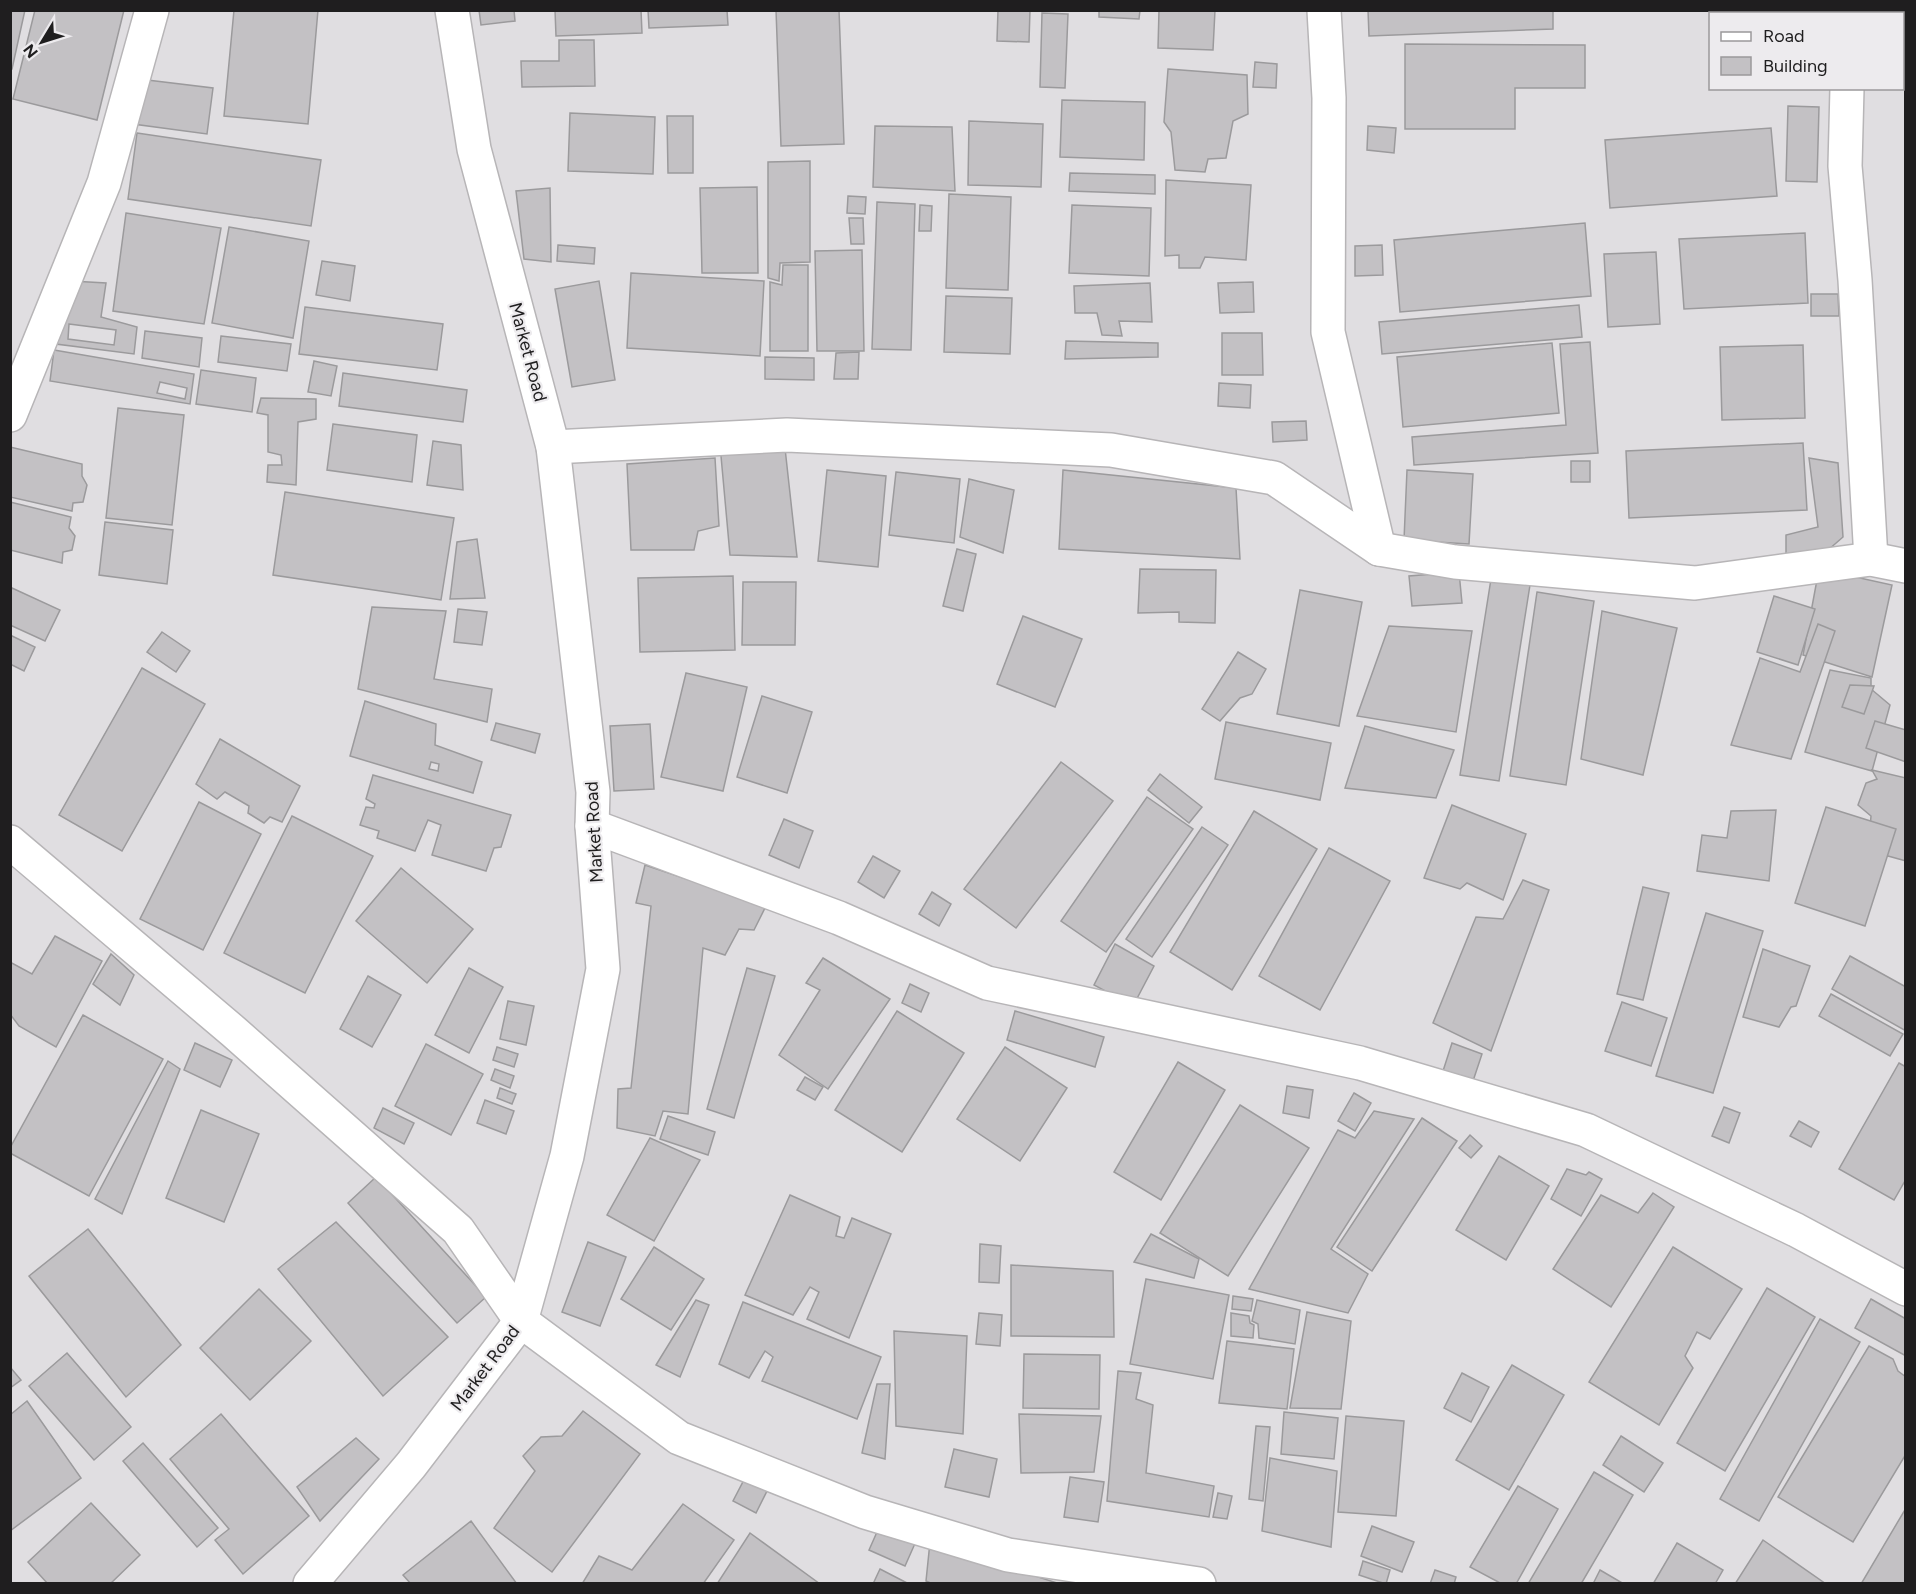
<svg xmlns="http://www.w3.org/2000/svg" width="1916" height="1594" font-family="Figtree,sans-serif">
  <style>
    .building { fill: #c3c1c4; stroke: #9b9a9c; stroke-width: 1.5; fill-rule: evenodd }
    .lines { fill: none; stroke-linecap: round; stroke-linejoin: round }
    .street-casing { stroke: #b7b5b7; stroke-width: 36 }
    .street { stroke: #fff; stroke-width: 33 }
    .labels { text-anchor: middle; stroke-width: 4.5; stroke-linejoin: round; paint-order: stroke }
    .street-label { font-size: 18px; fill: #1f1e1f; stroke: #edebee }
  </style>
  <rect width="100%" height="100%" fill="#e0dee1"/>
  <g class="building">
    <polygon points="10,10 25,10 12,69 10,69"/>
    <polygon points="35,10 124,10 97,120 13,99"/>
    <polygon points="234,10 318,10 308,124 224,116"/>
    <polygon points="479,10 514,10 515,21 481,25"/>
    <polygon points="555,10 641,10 642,33 556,36"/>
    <polygon points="648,10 727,10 728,25 649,28"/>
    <polygon points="776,10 839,10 844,144 781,146"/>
    <polygon points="998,10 1030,10 1029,42 997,41"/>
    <polygon points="1099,10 1140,10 1139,19 1099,17"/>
    <polygon points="1159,10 1215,10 1213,50 1158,48"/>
    <polygon points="1368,10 1553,10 1553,29 1369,36"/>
    <polygon points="1042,13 1068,14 1065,88 1040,87"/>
    <polygon points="559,40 594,40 595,86 522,87 521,61 559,61"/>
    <polygon points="1405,44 1585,45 1585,88 1515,88 1515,129 1405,129"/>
    <polygon points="1255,62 1277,64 1276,88 1253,87"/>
    <polygon points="1168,69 1247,75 1248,114 1233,121 1226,158 1208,159 1205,172 1175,170 1171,132 1164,122"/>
    <polygon points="139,79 213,88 207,134 133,124"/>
    <polygon points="1062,100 1145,102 1144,160 1060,157"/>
    <polygon points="1788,106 1819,107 1817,182 1786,181"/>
    <polygon points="570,113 655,117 653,174 568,171"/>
    <polygon points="667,116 693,116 693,173 668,173"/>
    <polygon points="969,121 1043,124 1041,187 968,185"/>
    <polygon points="875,126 952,127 955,191 873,187"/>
    <polygon points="1368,126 1396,128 1394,153 1367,150"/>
    <polygon points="1771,128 1777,196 1610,208 1605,140"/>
    <polygon points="137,133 321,160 311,226 128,199"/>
    <polygon points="810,161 810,262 780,263 779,281 768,278 768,162"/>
    <polygon points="1070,173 1155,175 1155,194 1069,191"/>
    <polygon points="1166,180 1251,185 1246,260 1205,257 1200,268 1179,268 1179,255 1165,256"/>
    <polygon points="757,187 758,273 702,273 700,188"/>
    <polygon points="550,188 551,262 524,259 516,191"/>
    <polygon points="949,194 1011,197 1008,290 946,288"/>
    <polygon points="848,196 866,197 865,214 847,213"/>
    <polygon points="877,202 915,204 911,350 872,349"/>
    <polygon points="920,205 932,206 931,231 919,231"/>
    <polygon points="1072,205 1151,208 1149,276 1069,273"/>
    <polygon points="126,213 221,228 204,324 113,311"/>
    <polygon points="849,218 863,218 864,244 851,244"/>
    <polygon points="1585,223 1591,296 1400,312 1394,240"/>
    <polygon points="229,227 309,241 293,338 212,323"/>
    <polygon points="1805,233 1808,303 1684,309 1679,239"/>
    <polygon points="558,245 595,248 594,264 557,261"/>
    <polygon points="1382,245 1383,275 1355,276 1355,246"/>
    <polygon points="862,250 864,351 817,351 815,251"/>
    <polygon points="1656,252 1660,324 1608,327 1604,254"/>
    <polygon points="322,261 355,266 350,301 316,295"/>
    <polygon points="783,265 808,265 808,351 770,351 770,282 782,285"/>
    <polygon points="631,273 764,281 760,356 627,348"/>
    <path d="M71,281L106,283L101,317L137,327L134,354L56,344ZM69,324L116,330L114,345L68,339Z"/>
    <polygon points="599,281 615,380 572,387 555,289"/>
    <polygon points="1253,282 1254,312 1220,313 1218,283"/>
    <polygon points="1150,283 1152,322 1119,321 1122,336 1102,335 1097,313 1075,313 1074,286"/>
    <polygon points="1811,294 1838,294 1839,316 1811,316"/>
    <polygon points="946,296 1012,298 1010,354 944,352"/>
    <polygon points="1579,305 1582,337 1382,354 1379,322"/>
    <polygon points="305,307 443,324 437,370 299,354"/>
    <polygon points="145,331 202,338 199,367 142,358"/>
    <polygon points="1222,333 1262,333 1263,375 1222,375"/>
    <polygon points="221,336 291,344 287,371 218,362"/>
    <polygon points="1066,341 1158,343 1158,357 1065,359"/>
    <polygon points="1590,342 1598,453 1414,465 1412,437 1566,425 1560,344"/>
    <polygon points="1552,343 1559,413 1403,427 1397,357"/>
    <polygon points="1803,345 1805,418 1722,420 1720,347"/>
    <path d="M54,350L194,374L190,404L50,381ZM160,382L187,388L185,399L157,393Z"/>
    <polygon points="859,352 858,379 834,379 836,353"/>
    <polygon points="765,357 814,358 814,380 765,379"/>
    <polygon points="314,361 337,366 331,396 308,392"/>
    <polygon points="201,370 256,378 252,412 196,404"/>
    <polygon points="343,373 467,390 463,422 339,406"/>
    <polygon points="1219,383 1251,385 1250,408 1218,406"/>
    <polygon points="261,398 316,399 316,419 298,422 296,485 267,482 268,465 282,465 281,455 268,452 268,415 257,413"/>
    <polygon points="118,408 184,415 172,525 106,518"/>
    <polygon points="1306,421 1307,440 1273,442 1272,422"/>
    <polygon points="333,424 417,435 412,482 327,470"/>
    <polygon points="784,439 797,557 730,555 720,445"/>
    <polygon points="433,441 461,445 463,490 427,485"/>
    <polygon points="1803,443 1807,510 1629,518 1626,451"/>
    <polygon points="10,447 82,464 82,476 87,485 83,502 73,503 72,511 10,497"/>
    <polygon points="715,458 719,526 698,531 694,550 631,550 627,464"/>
    <polygon points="1809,458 1838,463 1843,537 1820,557 1786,555 1786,535 1818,527"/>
    <rect x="1571" y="461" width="19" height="21"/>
    <polygon points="827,470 886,476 878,567 818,561"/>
    <polygon points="1063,470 1236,488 1240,559 1059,549"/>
    <polygon points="1407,470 1473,474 1469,544 1404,540"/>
    <polygon points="896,472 960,479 954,543 889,535"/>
    <polygon points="969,479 1014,490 1003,553 960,537"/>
    <polygon points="285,492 454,518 441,600 273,575"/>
    <polygon points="10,502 71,517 69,528 75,536 72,550 63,552 62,563 10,550"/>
    <polygon points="105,522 173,530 167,584 99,575"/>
    <polygon points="477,539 485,598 450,599 457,542"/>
    <polygon points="957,549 976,554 963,611 943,606"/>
    <polygon points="1140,569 1216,570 1215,623 1179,622 1179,612 1138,613"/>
    <polygon points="1819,569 1892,585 1872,677 1803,655"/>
    <polygon points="1459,572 1462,603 1412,606 1409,576"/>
    <polygon points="733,576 735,650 640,652 638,578"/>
    <polygon points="1491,579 1530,585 1499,781 1460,775"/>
    <polygon points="743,582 796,582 795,645 742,645"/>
    <polygon points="12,588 60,610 45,641 10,625 10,592"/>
    <polygon points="1300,590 1362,602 1339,726 1277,714"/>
    <polygon points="1537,592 1594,601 1566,785 1510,776"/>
    <polygon points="1774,596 1815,609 1798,665 1757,652"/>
    <polygon points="372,607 446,611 434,679 492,689 487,722 358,689"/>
    <polygon points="458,609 487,612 482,645 454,642"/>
    <polygon points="1602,611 1677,628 1643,775 1581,759"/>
    <polygon points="1023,616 1082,639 1055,707 997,684"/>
    <polygon points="1818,624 1835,631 1791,759 1731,745 1760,658 1800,672"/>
    <polygon points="1389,626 1472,631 1456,732 1357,716"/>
    <polygon points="162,632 190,651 176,672 147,652"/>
    <polygon points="10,635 35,647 24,671 10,664"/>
    <polygon points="1238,652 1266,669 1252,694 1240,698 1220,721 1202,709"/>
    <polygon points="142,668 205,704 122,851 59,815"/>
    <polygon points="1830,670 1871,678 1871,689 1890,705 1872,771 1805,752"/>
    <polygon points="686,673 747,687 723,791 661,777"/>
    <polygon points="1850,685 1874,686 1864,714 1842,707"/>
    <polygon points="762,696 812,712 787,793 737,777"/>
    <path d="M365,701L436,724L435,745L482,762L473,793L350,756ZM431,762L439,764L438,771L429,769Z"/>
    <polygon points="1875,721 1906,730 1906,762 1866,748"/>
    <polygon points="1226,722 1331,743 1320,800 1215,779"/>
    <polygon points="496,723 540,734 535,753 491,740"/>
    <polygon points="650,724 654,789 614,791 610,726"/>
    <polygon points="1365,726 1454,750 1436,798 1345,788"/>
    <polygon points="220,739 300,786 282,822 270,817 264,823 248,813 249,806 225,792 217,799 196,784"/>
    <polygon points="1061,762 1113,801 1016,928 964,889"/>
    <polygon points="1872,770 1906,778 1906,861 1852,846 1857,840 1869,840 1871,816 1858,805 1866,783 1877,779"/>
    <polygon points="1160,774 1202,807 1189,823 1148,790"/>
    <polygon points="373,775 511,815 501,847 494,848 486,871 432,855 441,825 428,820 415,851 377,838 379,831 360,825 366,807 374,808 375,804 366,799"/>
    <polygon points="1147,797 1193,829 1106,952 1061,921"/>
    <polygon points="199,802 261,834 203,950 140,919"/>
    <polygon points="1452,805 1526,834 1503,900 1467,883 1460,889 1424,878"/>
    <polygon points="1826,807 1896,829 1865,926 1795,903"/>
    <polygon points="1776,810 1769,881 1697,871 1702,835 1727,838 1731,811"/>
    <polygon points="1254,811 1317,849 1232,990 1170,952"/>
    <polygon points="292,816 373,856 305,993 224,953"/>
    <polygon points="784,819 813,831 799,868 769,855"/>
    <polygon points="1202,827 1228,845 1152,957 1126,939"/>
    <polygon points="1329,848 1390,881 1320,1010 1259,976"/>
    <polygon points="873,856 900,871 884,898 858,882"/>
    <polygon points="645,865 766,906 754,930 739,929 725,955 703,948 688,1114 663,1111 655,1136 617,1128 618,1089 631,1088 651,906 636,903"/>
    <polygon points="401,868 473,929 427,983 356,921"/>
    <polygon points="1523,880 1549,890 1491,1051 1433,1023 1476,917 1503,919"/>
    <polygon points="1643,887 1669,893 1643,1000 1617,994"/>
    <polygon points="932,892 951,904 939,926 919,914"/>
    <polygon points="1706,913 1763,931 1713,1093 1656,1076"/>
    <polygon points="55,936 102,961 56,1047 19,1026 10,1014 10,962 32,974"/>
    <polygon points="1115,944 1154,966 1133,1006 1094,985"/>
    <polygon points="1763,949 1810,966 1796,1006 1791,1007 1779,1027 1743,1017"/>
    <polygon points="111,954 134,975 120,1005 93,984"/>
    <polygon points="1850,956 1906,987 1906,1031 1832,989"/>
    <polygon points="823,958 890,999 828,1089 779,1055 820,990 806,983"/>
    <polygon points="469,968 503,987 469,1053 435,1035"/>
    <polygon points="747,968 775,976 734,1118 707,1109"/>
    <polygon points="368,976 401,995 372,1047 340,1029"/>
    <polygon points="910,984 929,993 921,1012 902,1003"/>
    <polygon points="1831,994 1903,1034 1890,1056 1819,1016"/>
    <polygon points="508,1001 534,1006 526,1045 500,1039"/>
    <polygon points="1622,1002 1667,1018 1651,1066 1605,1051"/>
    <polygon points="897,1011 964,1053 902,1152 835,1110"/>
    <polygon points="1015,1011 1104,1037 1095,1067 1007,1040"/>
    <polygon points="83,1015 163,1059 89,1196 10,1153 10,1148"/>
    <polygon points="195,1043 232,1060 220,1087 184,1070"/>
    <polygon points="1452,1043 1482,1054 1473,1081 1443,1071"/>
    <polygon points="426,1044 483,1074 451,1135 395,1106"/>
    <polygon points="497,1047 518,1054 514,1067 493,1060"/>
    <polygon points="1005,1047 1067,1088 1020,1161 957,1119"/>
    <polygon points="168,1061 180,1069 122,1214 95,1199"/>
    <polygon points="1178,1062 1225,1090 1161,1200 1114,1172"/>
    <polygon points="1899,1063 1906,1067 1906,1179 1894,1200 1839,1169"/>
    <polygon points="495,1069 514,1076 510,1088 491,1080"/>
    <polygon points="805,1077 823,1087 815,1100 797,1090"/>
    <polygon points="1287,1086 1313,1090 1309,1118 1283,1113"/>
    <polygon points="500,1088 516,1094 512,1104 497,1098"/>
    <polygon points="1354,1093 1371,1103 1355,1131 1338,1121"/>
    <polygon points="485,1100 514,1111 506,1134 477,1123"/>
    <polygon points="1240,1105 1309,1148 1228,1276 1160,1233"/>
    <polygon points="1724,1107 1740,1113 1729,1143 1712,1136"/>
    <polygon points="383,1108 414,1123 404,1144 374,1128"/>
    <polygon points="201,1110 259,1134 224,1222 166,1198"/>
    <polygon points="1374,1111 1414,1119 1331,1249 1368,1274 1348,1313 1249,1289 1338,1130 1355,1138"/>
    <polygon points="668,1116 715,1132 708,1155 660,1139"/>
    <polygon points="1422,1118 1457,1141 1372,1271 1337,1247"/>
    <polygon points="1799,1121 1819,1132 1811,1147 1790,1136"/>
    <polygon points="1470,1135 1482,1146 1471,1158 1459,1148"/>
    <polygon points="650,1138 700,1160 654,1241 607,1215"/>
    <polygon points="1499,1156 1549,1186 1506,1260 1456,1230"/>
    <polygon points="1567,1169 1586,1175 1589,1172 1602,1179 1581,1216 1551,1199"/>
    <polygon points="376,1177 486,1297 457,1323 348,1203"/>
    <polygon points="1653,1193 1674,1207 1611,1307 1553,1269 1601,1195 1638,1213"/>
    <polygon points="790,1195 840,1217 836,1236 844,1238 852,1218 891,1234 849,1338 807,1319 819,1292 810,1287 793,1315 745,1295"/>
    <polygon points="336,1222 448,1337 383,1396 278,1269"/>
    <polygon points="88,1229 181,1345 126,1397 29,1276"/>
    <polygon points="1151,1234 1199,1259 1194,1278 1134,1262"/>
    <polygon points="588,1242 626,1257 600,1326 562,1312"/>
    <polygon points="980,1244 1001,1246 999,1283 979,1282"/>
    <polygon points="654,1247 704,1279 671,1330 621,1299"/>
    <polygon points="1673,1247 1742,1289 1710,1339 1697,1332 1685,1356 1693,1368 1659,1425 1589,1382"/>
    <polygon points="1011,1265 1113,1271 1114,1337 1011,1336"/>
    <polygon points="1146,1279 1229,1295 1213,1379 1130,1364"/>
    <polygon points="1767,1288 1815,1317 1725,1471 1677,1443"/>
    <polygon points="259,1289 311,1341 250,1400 200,1348"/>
    <polygon points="1233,1296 1253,1299 1251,1311 1232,1309"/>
    <polygon points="1871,1299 1906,1319 1906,1356 1855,1328"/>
    <polygon points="696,1300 709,1305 680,1377 656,1365"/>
    <polygon points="1257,1300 1300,1310 1295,1344 1259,1338 1258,1324 1252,1321"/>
    <polygon points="743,1302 881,1357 857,1419 762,1381 773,1357 765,1351 749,1378 719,1364"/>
    <polygon points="1307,1312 1351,1321 1341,1409 1290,1408"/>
    <polygon points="979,1313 1002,1315 1000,1346 976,1344"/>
    <polygon points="1231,1313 1249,1316 1250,1323 1254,1325 1253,1338 1231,1336"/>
    <polygon points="1820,1319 1860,1342 1759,1521 1720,1499"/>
    <polygon points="894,1331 967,1336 963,1434 896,1426"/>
    <polygon points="1227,1341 1294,1349 1287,1409 1219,1403"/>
    <polygon points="1869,1346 1893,1359 1898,1371 1906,1377 1906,1454 1853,1542 1778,1497"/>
    <polygon points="67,1353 131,1427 94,1460 29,1386"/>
    <polygon points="1024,1354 1100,1355 1099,1409 1023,1408"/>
    <polygon points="1512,1365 1564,1395 1509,1490 1456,1460"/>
    <polygon points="10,1367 21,1380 10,1388"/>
    <polygon points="1118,1371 1141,1373 1136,1399 1153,1405 1146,1473 1214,1486 1209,1517 1107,1501"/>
    <polygon points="1462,1373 1489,1387 1471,1422 1444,1408"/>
    <polygon points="877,1384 890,1384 885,1459 862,1453"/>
    <polygon points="27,1401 81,1478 10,1531 10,1415"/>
    <polygon points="583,1411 640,1454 552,1572 494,1528 535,1471 523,1456 541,1437 562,1436"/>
    <polygon points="1284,1412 1338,1418 1334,1459 1281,1454"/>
    <polygon points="221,1414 309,1516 243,1574 215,1540 229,1529 170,1459"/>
    <polygon points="1019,1414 1101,1416 1094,1472 1021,1473"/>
    <polygon points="1346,1416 1404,1421 1396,1516 1338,1512"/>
    <polygon points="1256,1426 1270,1427 1263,1501 1249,1499"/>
    <polygon points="1621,1436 1663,1463 1644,1492 1603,1465"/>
    <polygon points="356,1438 379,1459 320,1521 297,1487"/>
    <polygon points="143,1443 218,1528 197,1547 123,1461"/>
    <polygon points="954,1449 997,1459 989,1497 945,1487"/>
    <polygon points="1270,1458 1337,1471 1331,1547 1262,1531"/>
    <polygon points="1594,1472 1633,1495 1581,1584 1528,1584"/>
    <polygon points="746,1476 769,1487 756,1513 733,1501"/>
    <polygon points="1070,1477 1104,1482 1098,1522 1064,1517"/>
    <polygon points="1518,1486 1558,1509 1516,1584 1502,1584 1470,1567"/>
    <polygon points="1218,1493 1232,1496 1227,1519 1213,1517"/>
    <polygon points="91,1503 140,1555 110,1584 48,1584 28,1562"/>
    <polygon points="683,1504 734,1540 703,1584 582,1584 599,1556 632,1570"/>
    <polygon points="1906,1508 1906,1584 1861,1584"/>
    <polygon points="471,1521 517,1584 411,1584 403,1575"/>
    <polygon points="881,1523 917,1539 905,1566 869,1550"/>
    <polygon points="1372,1526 1414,1542 1402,1572 1361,1556"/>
    <polygon points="750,1533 820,1584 717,1584"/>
    <polygon points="1763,1540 1826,1584 1735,1584"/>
    <polygon points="930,1542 1060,1584 933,1584 926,1581"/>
    <polygon points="1677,1543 1723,1570 1715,1584 1653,1584"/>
    <polygon points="1363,1561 1390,1570 1386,1584 1359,1575"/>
    <polygon points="880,1569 909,1584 873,1584"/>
    <polygon points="1435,1570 1456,1577 1454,1584 1430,1584"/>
    <polygon points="1600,1570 1624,1584 1593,1584"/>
  </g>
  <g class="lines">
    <g class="street-casing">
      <g id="street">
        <polyline points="1324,10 1329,98 1328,332 1379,549"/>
        <polyline points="1849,14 1849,10"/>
        <polyline points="1847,88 1845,166 1855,280 1871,559"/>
        <polyline points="10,415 104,183 152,10"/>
        <polyline points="553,447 787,435 1111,450 1274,478 1379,549 1455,562 1695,583 1871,559 1906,566"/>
        <polyline points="592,826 839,918 987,983 1360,1063 1586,1130 1796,1230 1906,1289"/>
        <polyline points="10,842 234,1032 458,1230 521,1321 679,1438 865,1512 1008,1555 1199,1584"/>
        <polyline points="310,1584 411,1465 521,1321 567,1156 603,969 592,826 593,792 553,447 474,149 452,10"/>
      </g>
    </g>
    <use href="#street" class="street"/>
  </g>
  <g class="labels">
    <g class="street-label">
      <text transform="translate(528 352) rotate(75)" y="6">Market Road</text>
      <text transform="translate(594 832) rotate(-93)" y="6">Market Road</text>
      <text transform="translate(485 1368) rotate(-53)" y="6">Market Road</text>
    </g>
  </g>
  <rect width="1916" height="1594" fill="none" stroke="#1f1e1f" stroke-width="24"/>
  <rect x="1709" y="12" width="195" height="78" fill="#edebee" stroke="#9b999b" stroke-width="1.5"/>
  <rect x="1721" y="32" width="30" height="9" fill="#ffffff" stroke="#9b999b" stroke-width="1.5"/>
  <text x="1763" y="42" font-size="18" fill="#1f1e1f">Road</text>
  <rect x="1721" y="57" width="30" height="18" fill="#c3c1c4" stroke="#9b999b" stroke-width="1.5"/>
  <text x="1763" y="72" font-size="18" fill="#1f1e1f">Building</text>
  <g transform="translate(42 42) rotate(232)" stroke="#edebee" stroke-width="4.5" paint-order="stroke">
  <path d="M0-4.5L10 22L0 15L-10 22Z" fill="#1f1e1f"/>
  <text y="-9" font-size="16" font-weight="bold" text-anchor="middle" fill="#1f1e1f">N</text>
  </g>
</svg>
